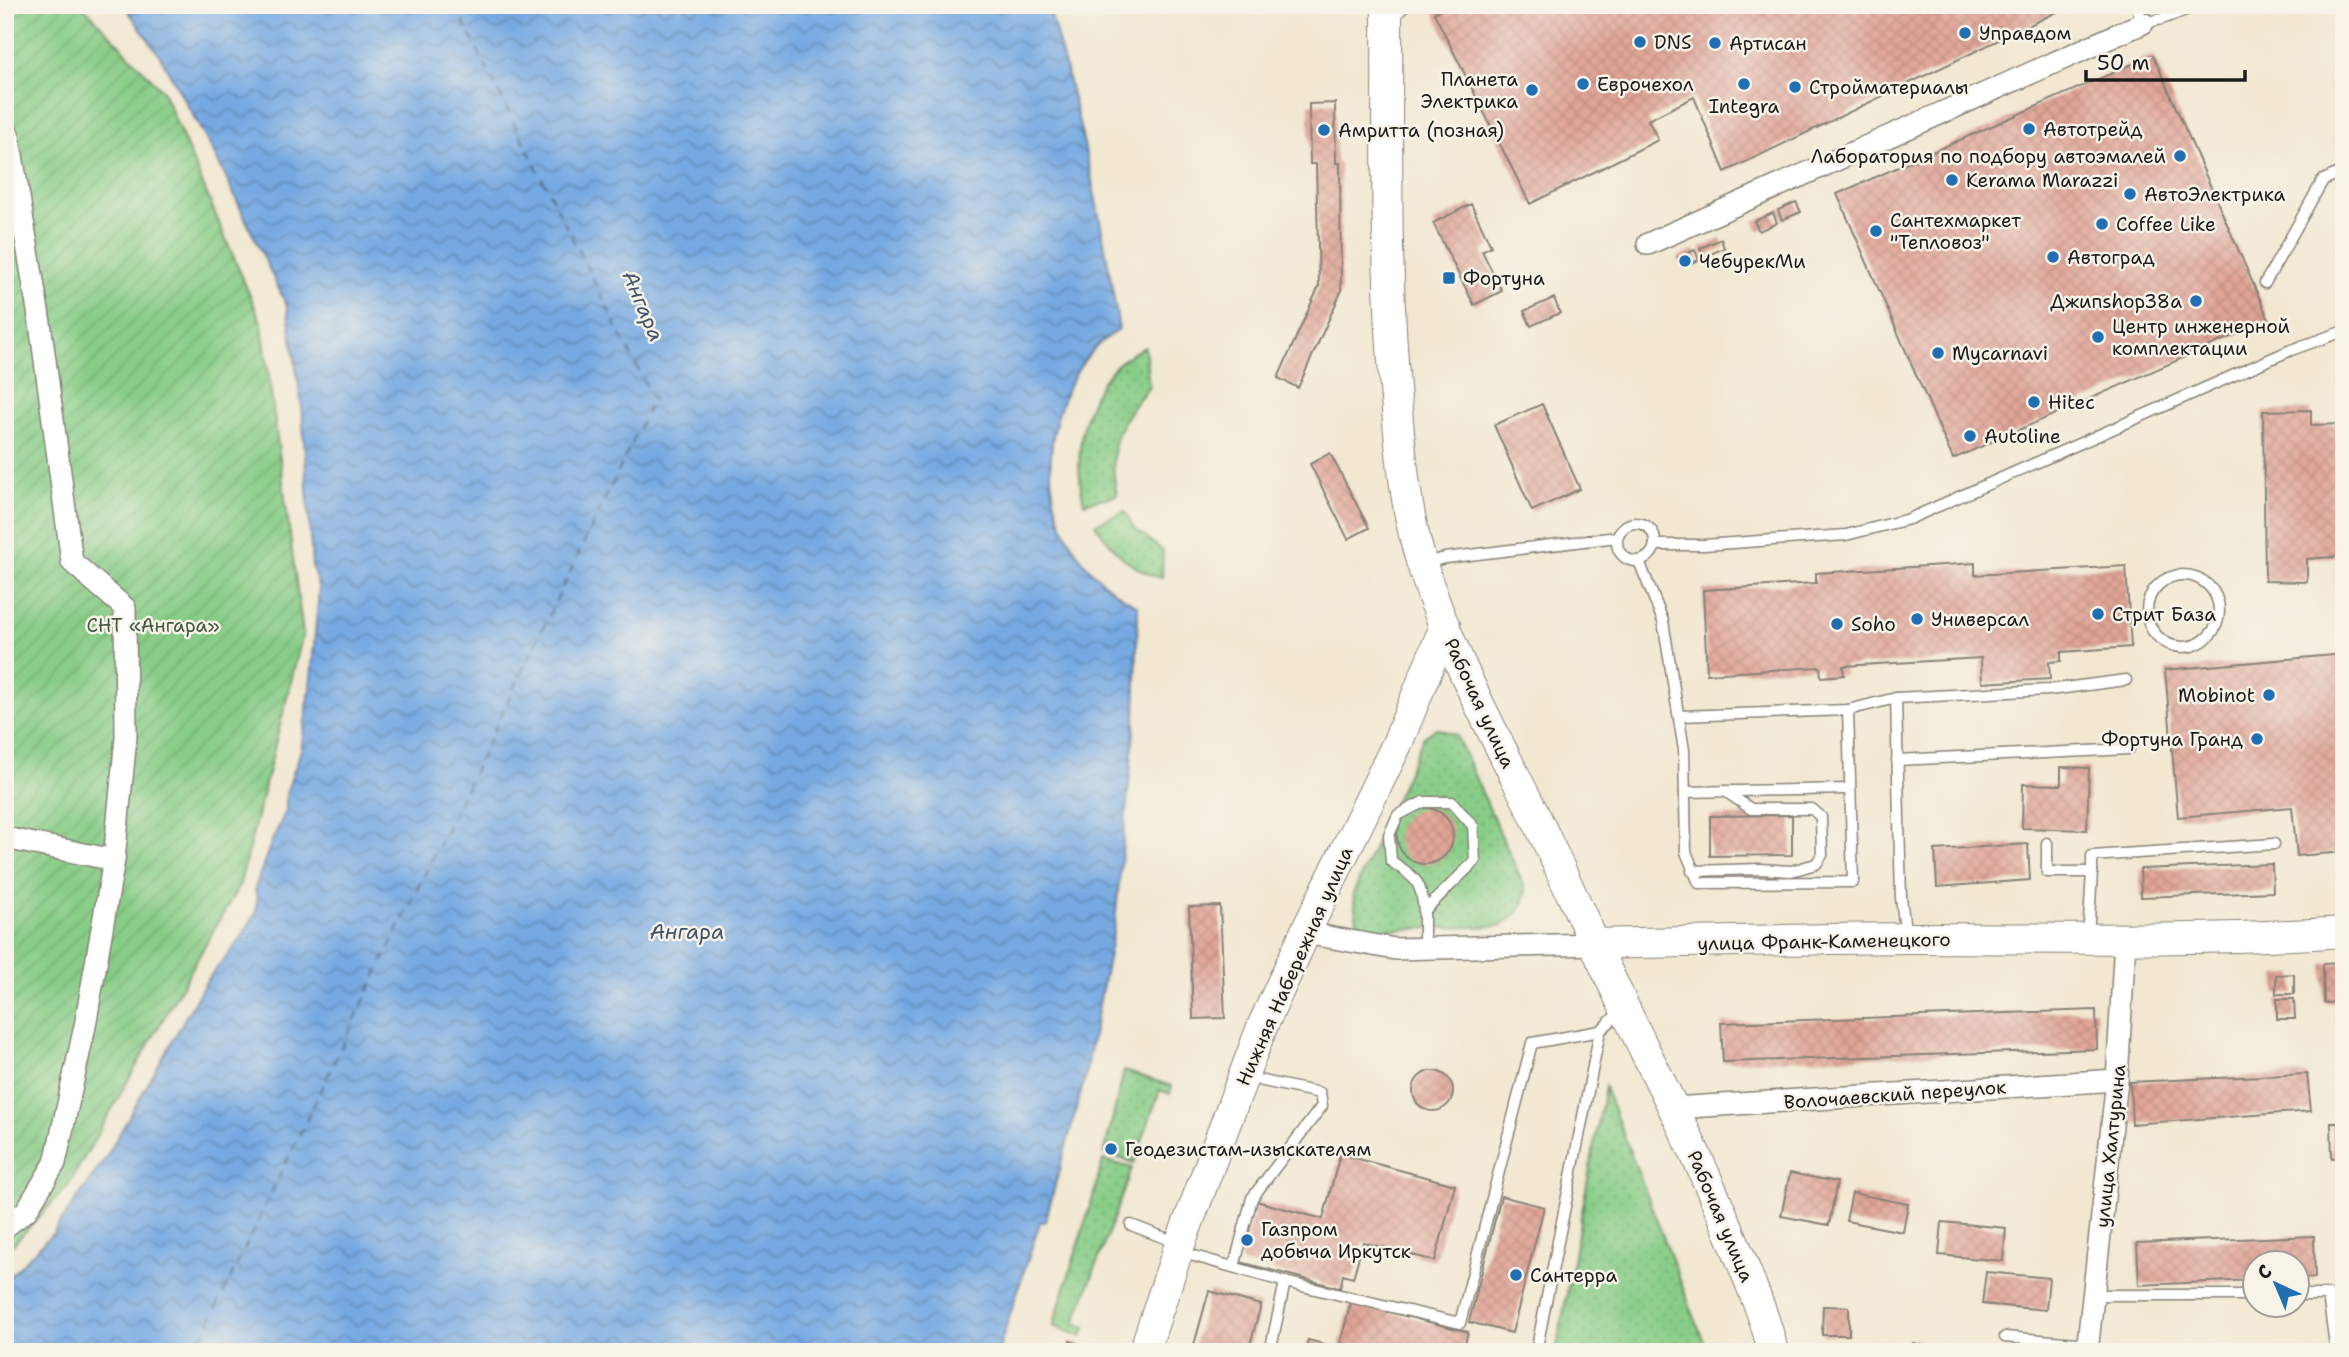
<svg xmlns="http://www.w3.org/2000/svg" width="2349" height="1357" font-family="'Shantell Sans',sans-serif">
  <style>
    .grass { fill: url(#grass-dots); stroke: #527452; stroke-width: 2 }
    .garden { fill: url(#garden-furrows); stroke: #527452; stroke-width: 2 }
    .water { fill: url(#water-waves); stroke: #49627f; stroke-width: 2 }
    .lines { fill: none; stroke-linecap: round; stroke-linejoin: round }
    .ferry { stroke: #40546b; stroke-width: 2; stroke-dasharray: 9 7; stroke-linecap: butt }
    .building { fill: url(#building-cross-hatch) }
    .lane-casing { stroke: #878277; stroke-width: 13 }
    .street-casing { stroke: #878277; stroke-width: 24 }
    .secondary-casing { stroke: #878277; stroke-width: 32 }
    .lane { stroke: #fff; stroke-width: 10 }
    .street { stroke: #fff; stroke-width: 21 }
    .secondary { stroke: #fff; stroke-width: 30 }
    .poi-dot { fill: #1f6fb2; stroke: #f7f3e8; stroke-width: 2.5 }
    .labels { text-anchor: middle; stroke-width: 5; stroke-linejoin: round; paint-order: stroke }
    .poi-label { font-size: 19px; fill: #1c1c1c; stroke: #f7f3e8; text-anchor: start }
    .park-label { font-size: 19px; fill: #425a41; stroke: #f7f3e8 }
    .street-label { font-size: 19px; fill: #1c1c1c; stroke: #f7f3e8 }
    .water-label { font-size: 21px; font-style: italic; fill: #40546b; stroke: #f7f3e8 }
  </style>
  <defs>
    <pattern id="grass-dots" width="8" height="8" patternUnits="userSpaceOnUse" patternTransform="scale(1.75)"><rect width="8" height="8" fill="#88cd87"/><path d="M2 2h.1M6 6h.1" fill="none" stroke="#75af74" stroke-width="1.8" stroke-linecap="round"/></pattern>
    <pattern id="garden-furrows" width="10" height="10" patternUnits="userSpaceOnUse" patternTransform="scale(1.75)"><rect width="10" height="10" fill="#88cd87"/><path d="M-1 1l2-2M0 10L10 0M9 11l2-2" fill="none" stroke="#75af74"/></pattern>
    <pattern id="water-waves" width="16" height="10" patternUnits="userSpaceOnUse" patternTransform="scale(1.75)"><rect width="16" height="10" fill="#76a9e2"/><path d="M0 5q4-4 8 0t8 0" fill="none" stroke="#6089b6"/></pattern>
    <pattern id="building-cross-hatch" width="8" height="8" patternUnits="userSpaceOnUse" patternTransform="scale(1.75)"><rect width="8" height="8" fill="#e1a497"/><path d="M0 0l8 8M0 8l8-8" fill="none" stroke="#c08d82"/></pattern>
  </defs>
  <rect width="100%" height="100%" fill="#f7f3e8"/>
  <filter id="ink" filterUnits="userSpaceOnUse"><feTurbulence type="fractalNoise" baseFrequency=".0143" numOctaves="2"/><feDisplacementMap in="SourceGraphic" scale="14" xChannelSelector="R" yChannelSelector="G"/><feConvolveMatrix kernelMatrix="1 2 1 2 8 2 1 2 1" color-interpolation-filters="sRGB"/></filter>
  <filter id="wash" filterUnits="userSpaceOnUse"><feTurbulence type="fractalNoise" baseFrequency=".00686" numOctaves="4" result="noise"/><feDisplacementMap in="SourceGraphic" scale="28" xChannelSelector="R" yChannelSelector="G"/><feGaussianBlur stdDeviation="1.57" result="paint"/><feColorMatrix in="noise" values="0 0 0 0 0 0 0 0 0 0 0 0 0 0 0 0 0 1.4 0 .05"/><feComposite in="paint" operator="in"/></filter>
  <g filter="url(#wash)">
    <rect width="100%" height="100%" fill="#f2e8d2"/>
    <g class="grass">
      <path d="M1145,347L1149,387C1117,422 1107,448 1117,495L1084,503C1070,447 1086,372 1145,347Z"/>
      <path d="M1125,511L1134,528L1163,551L1162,578C1132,572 1111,548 1095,524Z"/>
      <path d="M1436,728L1456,735L1526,890C1525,908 1515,918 1500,926L1369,930L1357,921L1353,894L1423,738Z"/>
      <polygon points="1124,1071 1172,1086 1170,1094 1160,1090 1134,1163 1104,1153"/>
      <polygon points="1605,1087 1708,1352 1556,1352"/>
      <polygon points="1103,1160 1132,1168 1075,1323 1085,1327 1082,1337 1053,1326 1093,1197"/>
    </g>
    <polygon class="garden" points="5,5 82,5 163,91 262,324 303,634 240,884 68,1186 5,1253"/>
    <path class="water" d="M124,5H1048C1079,111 1102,220 1119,329C1112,334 1104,339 1098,345C1079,363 1065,390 1058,415C1036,492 1065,568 1138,606L1135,723L1115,922L1085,1077L1045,1222H1040L998,1352H5V1281L53,1233L105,1159L205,983L241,938L256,913L257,901L255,888L271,843L286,811V794L301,750L310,688L319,590L312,566L302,408L287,306L216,157L160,56Z"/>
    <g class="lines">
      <polyline class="ferry" points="195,1352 653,399 455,5"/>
    </g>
    <g id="blocks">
      <g class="building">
        <polygon points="1449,5 2058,5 2061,10 1725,172 1694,97 1648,120 1658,140 1530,204 1434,13"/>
        <polygon points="2153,55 2269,320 1953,459 1837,194"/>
        <polygon points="1335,103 1336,163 1340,163 1341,292 1298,388 1278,378 1319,286 1316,164 1310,164 1309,104"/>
        <polygon points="1796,202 1801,212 1782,220 1778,210"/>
        <polygon points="1471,204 1491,246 1482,251 1502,291 1474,305 1433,223"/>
        <polygon points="1773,213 1777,223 1759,231 1754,221"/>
        <polygon points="1721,239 1724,248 1704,257 1700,248"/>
        <polygon points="1695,250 1699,260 1682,267 1678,257"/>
        <polygon points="1554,298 1560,313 1531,326 1524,311"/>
        <polygon points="1542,404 1580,489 1532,511 1494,425"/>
        <polygon points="2311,410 2311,425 2344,424 2344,556 2307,559 2307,582 2265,581 2263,411"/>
        <polygon points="1330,453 1369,528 1348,539 1310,464"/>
        <polygon points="1975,563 1975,575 2126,566 2131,647 2061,652 2061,661 2049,662 2050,679 1982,683 1981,658 1843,666 1844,675 1821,677 1820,667 1707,674 1703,590 1816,583 1816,573"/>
        <polygon points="2344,654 2344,852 2297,856 2292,807 2178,817 2165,670"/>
        <polygon points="2061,767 2089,768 2087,830 2022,828 2023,784 2061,785"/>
        <circle cx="1425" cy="836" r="28"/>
        <polygon points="1792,815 1792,855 1710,856 1710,816"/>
        <polygon points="2028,844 2030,880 1937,887 1935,850"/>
        <polygon points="2272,864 2273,892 2141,897 2140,869"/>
        <polygon points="1220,906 1225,1018 1193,1019 1189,907"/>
        <polygon points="5,951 13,952 7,989 5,989"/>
        <polygon points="2344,963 2344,1002 2324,1003 2323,964"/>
        <polygon points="2294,974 2294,994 2276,994 2276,975"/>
        <polygon points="2277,999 2294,999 2295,1019 2277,1019"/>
        <polygon points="2096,1010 2097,1049 1723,1062 1721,1023"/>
        <circle cx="1433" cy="1091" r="20"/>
        <polygon points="2307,1074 2311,1111 2132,1124 2130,1082"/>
        <polygon points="2331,1123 2344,1123 2344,1157 2332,1158"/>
        <polygon points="1340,1154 1455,1185 1435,1261 1363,1242 1353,1278 1343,1275 1340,1288 1240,1262 1256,1201 1323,1219"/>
        <polygon points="1790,1173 1837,1182 1829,1225 1781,1216"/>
        <polygon points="1852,1193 1908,1204 1903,1232 1846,1221"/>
        <polygon points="1501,1196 1544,1207 1512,1333 1469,1322"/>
        <polygon points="1942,1222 2006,1228 2003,1261 1939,1255"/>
        <polygon points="2314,1236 2315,1278 2296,1278 2296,1262 2254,1262 2254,1280 2139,1285 2137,1243"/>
        <polygon points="1986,1272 2049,1278 2046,1310 1982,1304"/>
        <polygon points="1209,1291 1261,1305 1248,1352 1192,1352"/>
        <polygon points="1351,1302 1468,1332 1463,1352 1305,1352 1308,1340 1339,1348"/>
        <polygon points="1823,1306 1849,1307 1849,1335 1822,1335"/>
        <polygon points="1070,1341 1099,1351 1099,1352 1066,1352"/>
        <polygon points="1913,1343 1934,1347 1934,1352 1912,1352"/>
      </g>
    </g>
  </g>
  <g filter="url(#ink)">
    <use href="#blocks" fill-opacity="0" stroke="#878277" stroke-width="2"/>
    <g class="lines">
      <g class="lane-casing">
        <g id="lane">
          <polyline points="2136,5 2143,23 2162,19 2199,5"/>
          <polyline points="1391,19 1406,5"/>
          <polyline points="2265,283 2323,180 2344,171"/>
          <circle cx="1636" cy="542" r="19"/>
          <polyline points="1655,545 1704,545 1846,535 1909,519 2291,350 2344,331"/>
          <polyline points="1639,561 1663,621 1684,750 1686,852 1699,883 1853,882 1848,710"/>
          <polyline points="1425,563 1445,558 1617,537"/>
          <circle cx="2183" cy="611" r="36"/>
          <polyline points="1896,698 1901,898 1906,937"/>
          <polyline points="1680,716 1848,710 1896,698 2049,690 2126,680"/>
          <polyline points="1897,760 2129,749"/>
          <polyline points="1685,792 1849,789"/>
          <path d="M1423,802H1452L1473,826L1475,861L1424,911C1421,879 1416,879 1391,861L1389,835L1398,815Z"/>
          <polyline points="2047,843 2047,872 2092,872 2088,937"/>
          <polyline points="1692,871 1760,869 1791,871 1816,864 1822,855 1821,817 1812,809 1751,809 1725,791"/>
          <polyline points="2092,872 2092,856 2274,844"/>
          <polyline points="1424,911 1424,948"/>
          <polyline points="1131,1225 1178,1243"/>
          <polyline points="1180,1252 1285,1282 1460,1323 1532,1043 1600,1031 1621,1011"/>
          <polyline points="1234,1267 1252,1198 1322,1106 1320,1093 1244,1077"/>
          <polyline points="2094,1295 2254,1295"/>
          <polyline points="2296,1295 2328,1295 2336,1352"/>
          <polyline points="2005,1337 2088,1344"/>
          <polyline points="1270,1352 1285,1282"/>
          <polyline points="1536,1352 1600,1031"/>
        </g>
      </g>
      <g class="street-casing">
        <g id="street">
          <polyline points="5,127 9,137 40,323 72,562 125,608 126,737 114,860 85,1026 55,1163 26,1211 5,1227"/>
          <polyline points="1648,244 2143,23"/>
          <polyline points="5,838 114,860"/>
          <polyline points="1305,933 1395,949 1596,944"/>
          <polyline points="1673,1108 2117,1080"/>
          <polyline points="2087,1352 2117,1080 2125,939"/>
        </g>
      </g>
      <g class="secondary-casing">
        <g id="secondary">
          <path d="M1387,5C1388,136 1384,268 1396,399C1401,454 1405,508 1421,561C1449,653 1496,737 1538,822C1578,906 1615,992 1657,1075C1687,1134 1715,1195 1740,1257C1752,1288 1766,1319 1773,1352"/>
          <path d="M1596,944C1700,942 1805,939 1909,938C2054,938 2199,942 2344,932"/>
          <polyline points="1144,1352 1180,1244 1262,1027 1305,933 1397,744 1445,626"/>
        </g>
      </g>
      <use href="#lane" class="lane"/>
      <use href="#street" class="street"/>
      <use href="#secondary" class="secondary"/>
    </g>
  </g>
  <g class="poi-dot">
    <circle cx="1965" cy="33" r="7"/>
    <circle cx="1640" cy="42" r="7"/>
    <circle cx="1715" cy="43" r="7"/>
    <circle cx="1583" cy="84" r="7"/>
    <circle cx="1744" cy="84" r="7"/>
    <circle cx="1795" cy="87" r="7"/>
    <circle cx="1532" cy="90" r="7"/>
    <circle cx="2029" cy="129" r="7"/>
    <circle cx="1324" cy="130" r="7"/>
    <circle cx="2180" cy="156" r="7"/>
    <circle cx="1952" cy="180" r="7"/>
    <circle cx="2130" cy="194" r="7"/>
    <circle cx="2102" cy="224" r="7"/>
    <circle cx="1876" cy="231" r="7"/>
    <circle cx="2053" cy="257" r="7"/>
    <circle cx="1685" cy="261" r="7"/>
    <rect x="1442" y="271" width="14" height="14" rx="3.5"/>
    <circle cx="2196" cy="301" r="7"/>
    <circle cx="2098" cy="337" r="7"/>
    <circle cx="1938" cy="353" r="7"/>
    <circle cx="2034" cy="402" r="7"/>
    <circle cx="1970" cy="436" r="7"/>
    <circle cx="2098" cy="614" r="7"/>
    <circle cx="1917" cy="619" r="7"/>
    <circle cx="1837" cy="624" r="7"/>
    <circle cx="2269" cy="695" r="7"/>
    <circle cx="2257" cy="739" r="7"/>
    <circle cx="1111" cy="1149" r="7"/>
    <circle cx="1247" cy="1240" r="7"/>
    <circle cx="1516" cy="1275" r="7"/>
  </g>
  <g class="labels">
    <g class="poi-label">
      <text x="1979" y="40">Управдом</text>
      <text x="1654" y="49">DNS</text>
      <text x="1729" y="50">Артисан</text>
      <text x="1518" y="86" text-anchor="end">Планета<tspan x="1518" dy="22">Электрика</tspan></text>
      <text x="1597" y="91">Еврочехол</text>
      <text x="1809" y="94">Стройматериалы</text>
      <text x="1744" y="113" text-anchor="middle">Integra</text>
      <text x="2043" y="136">Автотрейд</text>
      <text x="1338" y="137">Амритта (позная)</text>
      <text x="2166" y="163" text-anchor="end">Лаборатория по подбору автоэмалей</text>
      <text x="1966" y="187">Kerama Marazzi</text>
      <text x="2144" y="201">АвтоЭлектрика</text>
      <text x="1890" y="227">Сантехмаркет<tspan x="1890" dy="22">"Тепловоз"</tspan></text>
      <text x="2116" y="231">Coffee Like</text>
      <text x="2067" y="264">Автоград</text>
      <text x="1699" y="268">ЧебурекМи</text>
      <text x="1463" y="285">Фортуна</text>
      <text x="2182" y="308" text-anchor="end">Джипshop38а</text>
      <text x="2112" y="333">Центр инженерной<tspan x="2112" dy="22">комплектации</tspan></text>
      <text x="1952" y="360">Mycarnavi</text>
      <text x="2048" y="409">Hitec</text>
      <text x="1984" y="443">Autoline</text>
      <text x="2112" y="621">Стрит База</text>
      <text x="1931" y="626">Универсал</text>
      <text x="1851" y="631">Soho</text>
      <text x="2255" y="702" text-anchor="end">Mobinot</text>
      <text x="2243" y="746" text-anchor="end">Фортуна Гранд</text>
      <text x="1125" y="1156">Геодезистам-изыскателям</text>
      <text x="1261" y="1236">Газпром<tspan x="1261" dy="22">добыча Иркутск</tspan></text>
      <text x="1530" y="1282">Сантерра</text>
    </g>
    <g class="park-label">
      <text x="153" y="632">СНТ «Ангара»</text>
    </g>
    <g class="street-label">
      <text transform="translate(1480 703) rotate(65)" y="7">Рабочая улица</text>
      <text transform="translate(1824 941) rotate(-1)" y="7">улица Франк-Каменецкого</text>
      <text transform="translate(1294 966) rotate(-66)" y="7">Нижняя Набережная улица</text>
      <text transform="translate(1895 1094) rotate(-4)" y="7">Волочаевский переулок</text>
      <text transform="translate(2110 1146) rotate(-84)" y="7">улица Халтурина</text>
      <text transform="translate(1721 1216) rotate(67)" y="7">Рабочая улица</text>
    </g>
    <g class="water-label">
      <text transform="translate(643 306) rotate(67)" y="7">Ангара</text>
      <text x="687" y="939">Ангара</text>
    </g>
  </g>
  <rect width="2349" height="1357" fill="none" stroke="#f7f3e8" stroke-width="28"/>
  <g transform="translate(2276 1284) rotate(316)"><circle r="33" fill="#f7f3e8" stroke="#9f9d96" stroke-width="2"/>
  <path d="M0-5L12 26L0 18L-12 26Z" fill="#1f6fb2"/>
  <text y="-10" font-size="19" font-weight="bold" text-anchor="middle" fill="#1c1c1c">С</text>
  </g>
  <path d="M2086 70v10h159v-10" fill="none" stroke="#1c1c1c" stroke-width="3.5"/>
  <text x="2097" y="70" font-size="21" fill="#1c1c1c" stroke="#f7f3e8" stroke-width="5" paint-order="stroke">50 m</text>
</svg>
